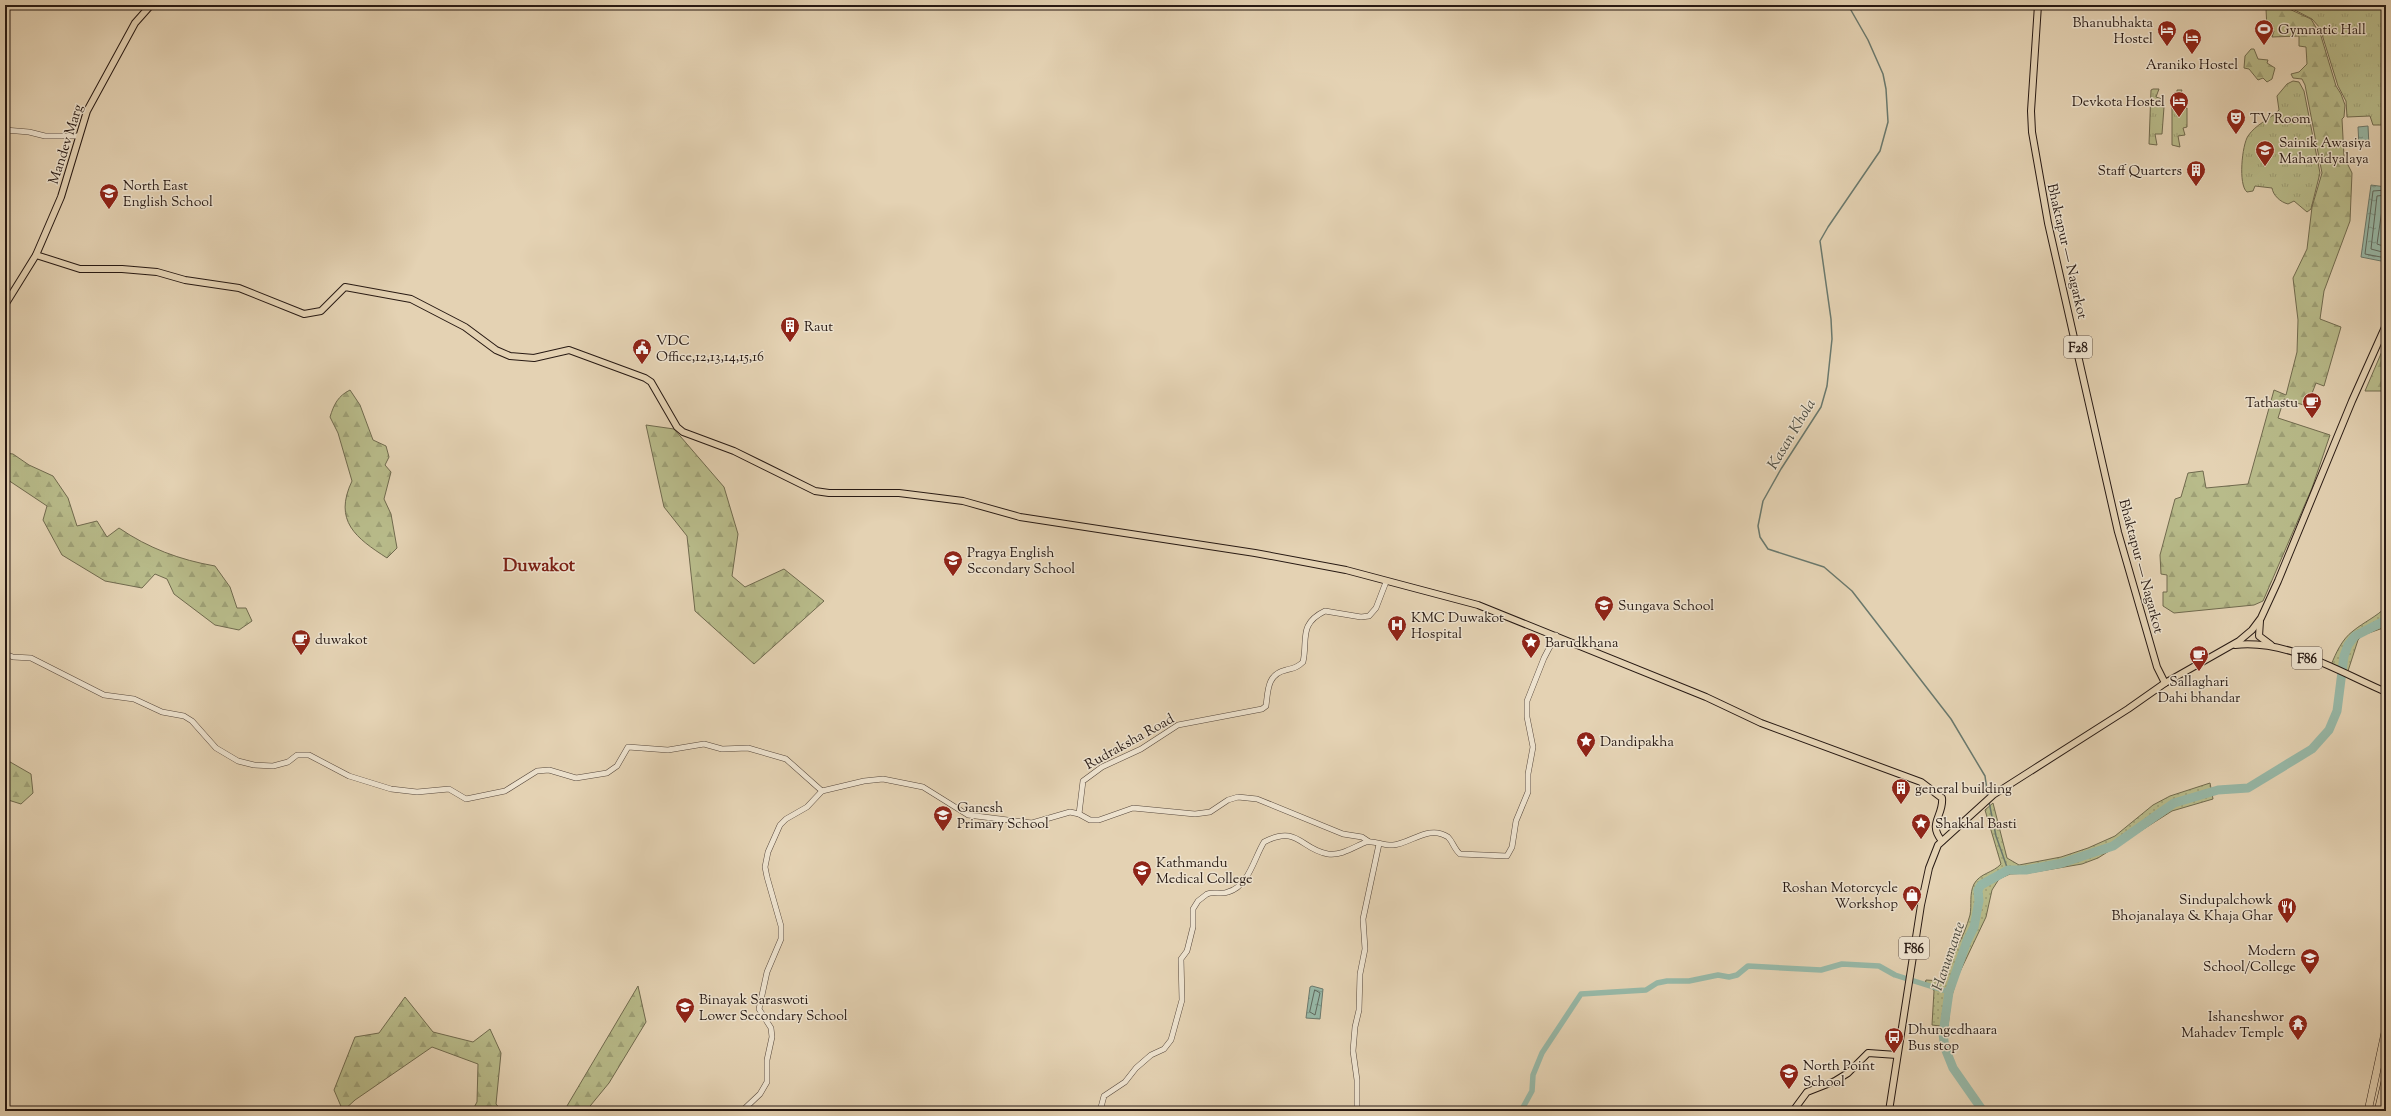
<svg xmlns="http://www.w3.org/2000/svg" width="2391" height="1116" font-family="'Sorts Mill Goudy',serif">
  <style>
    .grass { fill: url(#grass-dots); stroke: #706a4e }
    .forest { fill: url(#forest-firs); stroke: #706a4e }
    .park { fill: url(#park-tufts); stroke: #706a4e }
    .water { fill: url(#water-ripples); stroke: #6a786c }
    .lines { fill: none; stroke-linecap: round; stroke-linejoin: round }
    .shore { stroke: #5f685d; stroke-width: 1 }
    .stream { stroke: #6a786c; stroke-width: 1.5 }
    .canal { stroke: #97b8a7; stroke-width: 5.5 }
    .river { stroke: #97b8a7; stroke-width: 9 }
    .minor-casing { stroke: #56473b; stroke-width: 6 }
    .major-casing { stroke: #271913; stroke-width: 8 }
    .highway-casing { stroke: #271913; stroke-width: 8 }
    .minor { stroke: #ede2ce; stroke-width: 5 }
    .major { stroke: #e4d2b3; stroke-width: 6 }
    .highway { stroke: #e4d2b3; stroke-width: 7 }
    .labels { text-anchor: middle; stroke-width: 3; stroke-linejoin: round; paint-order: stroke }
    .shield { fill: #ede2ce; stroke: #62554b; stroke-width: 1 }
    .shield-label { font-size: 13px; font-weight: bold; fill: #271913 }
    .poi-label { font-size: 14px; fill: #271913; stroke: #ede2ce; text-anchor: start }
    .street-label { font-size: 14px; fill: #271913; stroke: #ede2ce }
    .water-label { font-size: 15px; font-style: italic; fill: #49493f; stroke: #ede2ce }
    .district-label { font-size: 18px; font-weight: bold; fill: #7a1f14; stroke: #ede2ce }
  </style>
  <defs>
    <pattern id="grass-dots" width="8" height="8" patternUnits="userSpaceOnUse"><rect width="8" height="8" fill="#b8bb8a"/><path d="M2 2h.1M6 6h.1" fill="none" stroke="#9ea076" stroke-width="1.8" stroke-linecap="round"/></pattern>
    <pattern id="forest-firs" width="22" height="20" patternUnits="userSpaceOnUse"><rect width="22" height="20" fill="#b8bb8a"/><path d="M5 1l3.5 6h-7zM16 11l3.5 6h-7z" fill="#9ea076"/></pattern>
    <pattern id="park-tufts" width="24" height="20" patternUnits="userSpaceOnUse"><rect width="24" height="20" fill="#b8bb8a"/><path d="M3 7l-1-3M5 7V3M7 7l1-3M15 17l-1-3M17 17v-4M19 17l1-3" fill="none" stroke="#9ea076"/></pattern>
    <pattern id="water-ripples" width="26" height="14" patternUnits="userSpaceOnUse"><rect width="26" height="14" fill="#97b8a7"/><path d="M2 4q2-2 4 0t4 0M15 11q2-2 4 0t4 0" fill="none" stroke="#7b9587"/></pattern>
  </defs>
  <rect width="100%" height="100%" fill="#e4d2b3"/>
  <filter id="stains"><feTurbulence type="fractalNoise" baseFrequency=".005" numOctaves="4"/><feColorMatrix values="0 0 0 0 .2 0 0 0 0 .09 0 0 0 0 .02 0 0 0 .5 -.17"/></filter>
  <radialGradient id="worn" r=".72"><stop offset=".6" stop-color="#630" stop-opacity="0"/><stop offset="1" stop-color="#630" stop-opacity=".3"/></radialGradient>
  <g class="grass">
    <path d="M2386,607V627L2363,635L2358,640L2348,671L2331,665C2336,653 2342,639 2353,631C2364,622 2376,617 2386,607Z"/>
    <path d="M2210,783L2213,799L2172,811L2098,858L2082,864L2029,873L2010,874L1999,879L1992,890L1986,917L1957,978L1951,999L1948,1027L1932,1025L1934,991L1932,987L1924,986L1926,980L1941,981C1950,959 1964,938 1970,915C1972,905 1969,894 1974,884C1980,873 1993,873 2001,864L1985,810L1993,803L2007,858L2019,865L2061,857L2088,848L2115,836L2153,805L2170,796Z"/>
  </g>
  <g class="forest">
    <polygon points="2271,8 2287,8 2311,19 2321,36 2336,86 2341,94 2345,105 2344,117 2342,119 2344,157 2352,173 2350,221 2324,291 2320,319 2341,327 2324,386 2316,383 2307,406 2284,399 2278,418 2330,435 2312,488 2263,601 2254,605 2174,613 2163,606 2163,592 2167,592 2167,575 2161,574 2160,555 2175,499 2181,497 2188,473 2203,471 2206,488 2248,484 2274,390 2286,395 2297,352 2298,320 2293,278 2307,249 2312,207 2322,173 2305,85 2302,79 2293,78 2291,74 2299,72 2307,64 2306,47 2299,46 2299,36 2272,37 2274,31 2267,29 2266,9"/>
    <polygon points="2251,49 2254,49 2258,59 2268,60 2267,63 2275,68 2272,79 2267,82 2263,78 2258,80 2249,69 2244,68 2245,56"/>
    <polygon points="2386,342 2386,391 2365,391"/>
    <path d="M350,390L360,405L373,440L386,446L389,457L385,465L391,472L384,499L391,514L397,548L387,558C356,538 333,521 352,481L338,433L330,417C334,404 338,396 350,390Z"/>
    <polygon points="646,425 674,429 724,487 738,534 732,576 745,587 784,569 824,601 754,664 695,611 687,536 664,507"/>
    <path d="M5,453L13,454L29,465L53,476L68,498L77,526L97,521L107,537L119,528C148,548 180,560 215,566L230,587L237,608H246L252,621L239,630L215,625L174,594L167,579L155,574L142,588L105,581L62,555L43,520L47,506L5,478Z"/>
    <polygon points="5,759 31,774 33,793 21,804 5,799"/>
    <polygon points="638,986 646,1022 609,1083 586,1111 564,1111"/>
    <polygon points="405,997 433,1032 473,1042 490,1029 501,1053 496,1104 502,1111 472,1111 477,1102 478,1064 432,1047 355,1100 343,1111 334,1090 355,1037 379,1033"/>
  </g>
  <g class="park">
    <polygon points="2297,5 2386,5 2386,7"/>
    <polygon points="2287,6 2386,9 2386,125 2373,125 2370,116 2347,117 2346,101 2338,86 2320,28 2312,19"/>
    <path d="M2293,81L2299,82L2304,91L2320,173L2311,209L2307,212L2294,201L2288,204C2280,202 2273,195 2272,188L2255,186L2253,191L2247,192C2238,185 2242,145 2248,136C2256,124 2269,120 2279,110L2277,96L2287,84Z"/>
    <polygon points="2153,89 2159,89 2156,97 2162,99 2161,107 2164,107 2162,134 2155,134 2157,145 2149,144 2151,90"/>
    <polygon points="2177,90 2182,90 2179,98 2185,100 2184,108 2187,108 2187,127 2183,128 2185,135 2178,136 2180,147 2172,145 2172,105 2174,93 2177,93"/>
  </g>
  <g class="water">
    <polygon points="2368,126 2369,146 2359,146 2358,127"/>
    <polygon points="2371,185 2386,187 2386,262 2361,257"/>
    <polygon points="1312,986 1323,989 1320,1019 1306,1018 1310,987"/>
  </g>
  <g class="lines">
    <g class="shore">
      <polyline points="2386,190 2373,191 2365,254 2386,258"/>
      <polyline points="2386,195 2377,196 2371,249 2386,253"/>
      <polyline points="2386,201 2383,203 2377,244 2386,247"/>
      <polygon points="1315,990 1320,993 1315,1015 1310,1012"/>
    </g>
    <g class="stream">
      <polyline points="1848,5 1868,40 1883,74 1886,89 1888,122 1880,151 1828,227 1820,241 1831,319 1832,339 1827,386 1821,407 1781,469 1763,501 1758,526 1760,537 1768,549 1824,567 1852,591 1951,719 1985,776 1988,797"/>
      <polyline points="1989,802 1996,836 2008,870"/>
    </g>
    <polyline class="canal" points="1521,1111 1532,1091 1533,1075 1542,1053 1581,994 1646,990 1657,983 1667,981 1689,981 1718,975 1729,977 1737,975 1748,966 1821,970 1842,964 1879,966 1895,975 1949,992"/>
    <polyline class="river" points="1983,1111 1953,1068 1945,1048 1943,1034 1949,992 1967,941 1974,927 1979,901 1978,890 1981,885 2008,870 2026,870 2062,863 2113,846 2174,803 2218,790 2248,788 2312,749 2329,730 2337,711 2344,656 2348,645 2355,636 2386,620"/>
    <g class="minor-casing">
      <g id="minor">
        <polyline points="5,130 29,132 45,136 78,136"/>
        <polyline points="5,654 13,657 31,658 104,695 134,699 162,712 184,716 192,721 216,748 238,761 254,765 273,766 288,762 297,755 309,755 349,776 391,789 417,792 449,789 466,799 505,791 537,771 549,770 576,778 607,773 617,766 628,747 668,750 704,744 722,749 748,748 786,759 822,791"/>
        <polyline points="822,791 864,781 883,779 923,787 968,815 1032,823 1070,812 1079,814 1090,820 1099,820 1133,808 1195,814 1210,812 1228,800 1238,797 1257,799 1343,834 1362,837 1368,841"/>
        <path d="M1079,814L1083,781L1102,767L1141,749L1178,725L1262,709L1266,706C1268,691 1267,674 1286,670C1293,668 1297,668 1303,662C1308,640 1298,624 1325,611L1361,617L1369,616L1376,608L1386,582"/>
        <polyline points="742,1111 760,1094 767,1082 767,1060 772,1037 771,1028 759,1009 767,972 781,939 781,926 767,877 765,867 768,852 780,825 786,819 807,807 822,791"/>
        <path d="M1100,1111L1104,1096L1125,1082L1136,1068L1151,1055L1164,1049L1171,1040L1182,1000L1181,959L1187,951L1193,927V909L1198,901L1207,894C1214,891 1221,895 1228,892C1249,886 1254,858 1264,842C1298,824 1301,850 1328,854C1341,856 1354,847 1366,842C1374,840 1384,846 1393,845C1410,844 1429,824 1448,837C1453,842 1454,849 1460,854L1507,856L1512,847L1516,821L1528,792V774L1533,747L1527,717V701L1544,658L1556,635"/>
        <polyline points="1357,1111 1357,1080 1353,1051 1355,1027 1359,1010 1360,974 1365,949 1363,919 1379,844"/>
      </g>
    </g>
    <g class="major-casing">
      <g id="major">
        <polyline points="2038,5 2031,111 2032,132 2048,223 2118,532 2157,667 2165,683"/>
        <path d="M36,255L80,269H122L157,272L185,280L239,288L304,314L321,311L345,287L411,299L465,327L496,350L510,356L534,358L569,350L645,378L651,382L677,427L683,432L734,451L815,491L829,493H899L963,501L1020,517L1255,553L1346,570L1478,605L1706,697L1761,723L1921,782L1942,798C1944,816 1927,823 1942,841"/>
        <polyline points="5,305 36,255 61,197 87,111 135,23 151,5"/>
        <polyline points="2260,621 2259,636 2271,645"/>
        <path d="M2235,645C2288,639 2339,672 2386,692"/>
        <polyline points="1793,1111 1807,1092 1835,1081 1848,1073 1868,1053 1897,1055"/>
        <polyline points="1889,1111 1921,905 1929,868 1938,845 1993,795 2128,709 2165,683 2239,641 2252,630 2261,618 2278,581 2352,401 2386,325"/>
      </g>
    </g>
    <g class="highway-casing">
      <g id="highway">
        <polyline points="2368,1111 2386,1028"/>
        <polyline points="2378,1111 2386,1077"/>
      </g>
    </g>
    <use href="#minor" class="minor"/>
    <use href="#major" class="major"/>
    <use href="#highway" class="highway"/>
  </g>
  <defs>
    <g id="stadium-pin" transform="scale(1)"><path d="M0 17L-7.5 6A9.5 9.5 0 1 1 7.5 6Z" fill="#8f2418" stroke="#ede2ce"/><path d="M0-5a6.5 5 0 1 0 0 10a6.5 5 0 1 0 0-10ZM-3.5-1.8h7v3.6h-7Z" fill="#fff"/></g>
    <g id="hotel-pin" transform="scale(1)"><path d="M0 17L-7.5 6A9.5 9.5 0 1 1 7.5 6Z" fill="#8f2418" stroke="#ede2ce"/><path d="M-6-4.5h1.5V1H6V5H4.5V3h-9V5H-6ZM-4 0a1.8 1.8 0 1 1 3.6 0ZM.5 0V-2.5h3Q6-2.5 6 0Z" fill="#fff"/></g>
    <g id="theatre-pin" transform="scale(1)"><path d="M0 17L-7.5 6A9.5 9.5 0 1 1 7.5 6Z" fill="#8f2418" stroke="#ede2ce"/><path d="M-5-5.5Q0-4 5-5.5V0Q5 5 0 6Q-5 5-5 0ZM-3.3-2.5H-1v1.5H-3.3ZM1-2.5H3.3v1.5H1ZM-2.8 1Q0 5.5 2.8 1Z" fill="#fff"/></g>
    <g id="school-pin" transform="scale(1)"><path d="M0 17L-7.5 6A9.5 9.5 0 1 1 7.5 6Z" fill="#8f2418" stroke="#ede2ce"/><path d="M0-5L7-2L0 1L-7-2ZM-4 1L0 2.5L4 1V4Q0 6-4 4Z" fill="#fff"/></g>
    <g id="building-pin" transform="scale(1)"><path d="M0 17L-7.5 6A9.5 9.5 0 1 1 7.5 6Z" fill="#8f2418" stroke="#ede2ce"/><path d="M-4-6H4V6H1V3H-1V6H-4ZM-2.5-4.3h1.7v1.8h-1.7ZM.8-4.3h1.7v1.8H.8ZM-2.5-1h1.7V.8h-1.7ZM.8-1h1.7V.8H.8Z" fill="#fff"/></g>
    <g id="civic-pin" transform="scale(1)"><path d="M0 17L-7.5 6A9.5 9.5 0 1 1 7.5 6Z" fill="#8f2418" stroke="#ede2ce"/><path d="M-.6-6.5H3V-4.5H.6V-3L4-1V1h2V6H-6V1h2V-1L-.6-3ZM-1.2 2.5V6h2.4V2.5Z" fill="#fff"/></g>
    <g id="cafe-pin" transform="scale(1)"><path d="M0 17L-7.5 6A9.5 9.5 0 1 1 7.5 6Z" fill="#8f2418" stroke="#ede2ce"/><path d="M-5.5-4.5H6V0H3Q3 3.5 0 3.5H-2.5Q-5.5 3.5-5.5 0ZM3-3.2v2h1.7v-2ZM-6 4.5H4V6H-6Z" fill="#fff"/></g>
    <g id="hospital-pin" transform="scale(1)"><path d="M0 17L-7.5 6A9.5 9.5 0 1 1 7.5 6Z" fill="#8f2418" stroke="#ede2ce"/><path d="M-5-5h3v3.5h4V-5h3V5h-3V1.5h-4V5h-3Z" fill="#fff"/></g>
    <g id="sight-pin" transform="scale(1)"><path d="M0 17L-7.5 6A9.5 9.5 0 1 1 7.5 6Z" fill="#8f2418" stroke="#ede2ce"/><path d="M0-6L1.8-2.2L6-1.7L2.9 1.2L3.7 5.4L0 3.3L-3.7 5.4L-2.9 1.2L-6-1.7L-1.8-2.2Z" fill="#fff"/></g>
    <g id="university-pin" transform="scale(1)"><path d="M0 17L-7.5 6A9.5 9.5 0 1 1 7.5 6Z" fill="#8f2418" stroke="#ede2ce"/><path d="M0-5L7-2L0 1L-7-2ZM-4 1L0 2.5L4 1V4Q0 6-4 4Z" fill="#fff"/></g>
    <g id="shop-pin" transform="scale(1)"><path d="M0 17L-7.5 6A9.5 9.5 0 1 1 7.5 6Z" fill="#8f2418" stroke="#ede2ce"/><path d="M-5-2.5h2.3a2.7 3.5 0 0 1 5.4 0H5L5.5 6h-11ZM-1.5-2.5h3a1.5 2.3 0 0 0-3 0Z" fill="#fff"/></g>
    <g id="restaurant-pin" transform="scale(1)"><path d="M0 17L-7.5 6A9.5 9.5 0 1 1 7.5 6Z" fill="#8f2418" stroke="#ede2ce"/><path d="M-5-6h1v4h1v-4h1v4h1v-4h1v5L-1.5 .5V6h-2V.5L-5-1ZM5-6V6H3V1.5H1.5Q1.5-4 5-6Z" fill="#fff"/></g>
    <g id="temple-pin" transform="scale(1)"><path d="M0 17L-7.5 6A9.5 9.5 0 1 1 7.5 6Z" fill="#8f2418" stroke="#ede2ce"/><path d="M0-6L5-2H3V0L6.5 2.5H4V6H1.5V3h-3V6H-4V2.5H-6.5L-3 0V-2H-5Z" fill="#fff"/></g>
    <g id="bus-pin" transform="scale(1)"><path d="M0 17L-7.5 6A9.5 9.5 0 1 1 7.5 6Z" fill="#8f2418" stroke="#ede2ce"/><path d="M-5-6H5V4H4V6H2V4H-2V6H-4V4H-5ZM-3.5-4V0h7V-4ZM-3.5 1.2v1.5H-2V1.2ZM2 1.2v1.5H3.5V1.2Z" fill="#fff"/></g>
  </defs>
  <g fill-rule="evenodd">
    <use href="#stadium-pin" x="2264" y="29"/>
    <use href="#hotel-pin" x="2167" y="30"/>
    <use href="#hotel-pin" x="2192" y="38"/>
    <use href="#hotel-pin" x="2179" y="101"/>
    <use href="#theatre-pin" x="2236" y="118"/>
    <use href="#school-pin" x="2265" y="150"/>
    <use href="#building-pin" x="2196" y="170"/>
    <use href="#school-pin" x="109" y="193"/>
    <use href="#building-pin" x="790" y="326"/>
    <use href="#civic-pin" x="642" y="348"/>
    <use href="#cafe-pin" x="2312" y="402"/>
    <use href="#school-pin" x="953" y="560"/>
    <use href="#school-pin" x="1604" y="605"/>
    <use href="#hospital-pin" x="1397" y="625"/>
    <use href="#cafe-pin" x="301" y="639"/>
    <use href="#sight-pin" x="1531" y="642"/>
    <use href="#cafe-pin" x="2199" y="655"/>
    <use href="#sight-pin" x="1586" y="741"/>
    <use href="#building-pin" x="1901" y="788"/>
    <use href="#school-pin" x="943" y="815"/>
    <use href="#sight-pin" x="1921" y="823"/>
    <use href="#university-pin" x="1142" y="870"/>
    <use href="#shop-pin" x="1912" y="895"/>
    <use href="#restaurant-pin" x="2287" y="907"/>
    <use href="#university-pin" x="2310" y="958"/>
    <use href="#school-pin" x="685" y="1007"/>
    <use href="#temple-pin" x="2298" y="1024"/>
    <use href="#bus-pin" x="1894" y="1037"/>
    <use href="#school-pin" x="1789" y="1073"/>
  </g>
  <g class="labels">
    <g class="shield">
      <rect x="2064" y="336" width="28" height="22" rx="3"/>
      <rect x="2292" y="647" width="30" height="22" rx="3"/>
      <rect x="1899" y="937" width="30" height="22" rx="3"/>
    </g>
    <g class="shield-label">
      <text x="2078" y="352">F28</text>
      <text x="2307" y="663">F86</text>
      <text x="1914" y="953">F86</text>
    </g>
    <g class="poi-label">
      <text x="2153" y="27" text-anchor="end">Bhanubhakta<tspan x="2153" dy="16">Hostel</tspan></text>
      <text x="2278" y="34">Gymnatic Hall</text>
      <text x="2192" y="69" text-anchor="middle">Araniko Hostel</text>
      <text x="2165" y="106" text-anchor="end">Devkota Hostel</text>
      <text x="2250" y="123">TV Room</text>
      <text x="2279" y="147">Sainik Awasiya<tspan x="2279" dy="16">Mahavidyalaya</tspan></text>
      <text x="2182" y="175" text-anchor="end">Staff Quarters</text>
      <text x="123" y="190">North East<tspan x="123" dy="16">English School</tspan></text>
      <text x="804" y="331">Raut</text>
      <text x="656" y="345">VDC<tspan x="656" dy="16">Office,12,13,14,15,16</tspan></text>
      <text x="2298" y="407" text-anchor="end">Tathastu</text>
      <text x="967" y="557">Pragya English<tspan x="967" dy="16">Secondary School</tspan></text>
      <text x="1618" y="610">Sungava School</text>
      <text x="1411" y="622">KMC Duwakot<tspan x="1411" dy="16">Hospital</tspan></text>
      <text x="315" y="644">duwakot</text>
      <text x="1545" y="647">Barudkhana</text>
      <text x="2199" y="686" text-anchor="middle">Sallaghari<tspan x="2199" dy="16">Dahi bhandar</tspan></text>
      <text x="1600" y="746">Dandipakha</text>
      <text x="1915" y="793">general building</text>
      <text x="957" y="812">Ganesh<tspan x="957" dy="16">Primary School</tspan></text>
      <text x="1935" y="828">Shakhal Basti</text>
      <text x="1156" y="867">Kathmandu<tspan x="1156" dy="16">Medical College</tspan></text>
      <text x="1898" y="892" text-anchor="end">Roshan Motorcycle<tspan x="1898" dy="16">Workshop</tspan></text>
      <text x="2273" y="904" text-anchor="end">Sindupalchowk<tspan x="2273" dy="16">Bhojanalaya &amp; Khaja Ghar</tspan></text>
      <text x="2296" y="955" text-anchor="end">Modern<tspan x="2296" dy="16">School/College</tspan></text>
      <text x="699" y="1004">Binayak Saraswoti<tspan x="699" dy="16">Lower Secondary School</tspan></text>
      <text x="2284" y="1021" text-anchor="end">Ishaneshwor<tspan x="2284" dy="16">Mahadev Temple</tspan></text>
      <text x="1908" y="1034">Dhungedhaara<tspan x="1908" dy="16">Bus stop</tspan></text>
      <text x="1803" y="1070">North Point<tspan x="1803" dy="16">School</tspan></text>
    </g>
    <g class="street-label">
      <text transform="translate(65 144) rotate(-72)" y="5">Mandev Marg</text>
      <text transform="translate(2068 251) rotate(77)" y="5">Bhaktapur — Nagarkot</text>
      <text transform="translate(2142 566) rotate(75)" y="5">Bhaktapur — Nagarkot</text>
      <text transform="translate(1129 741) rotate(-29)" y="5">Rudraksha Road</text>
    </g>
    <g class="water-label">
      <text transform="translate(1791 434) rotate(-59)" y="5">Kasan Khola</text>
      <text transform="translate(1948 956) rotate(-71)" y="5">Hanumante</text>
    </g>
    <g class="district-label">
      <text x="539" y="571">Duwakot</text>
    </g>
  </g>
  <rect width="2391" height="1116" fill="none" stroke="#e4d2b3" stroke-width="20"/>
  <rect x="6" y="6" width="2379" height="1104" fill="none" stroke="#271913" stroke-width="2"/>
  <rect x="10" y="10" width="2371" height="1096" fill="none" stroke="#271913"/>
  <rect width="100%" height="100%" filter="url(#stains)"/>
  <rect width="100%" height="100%" fill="url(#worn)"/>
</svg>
